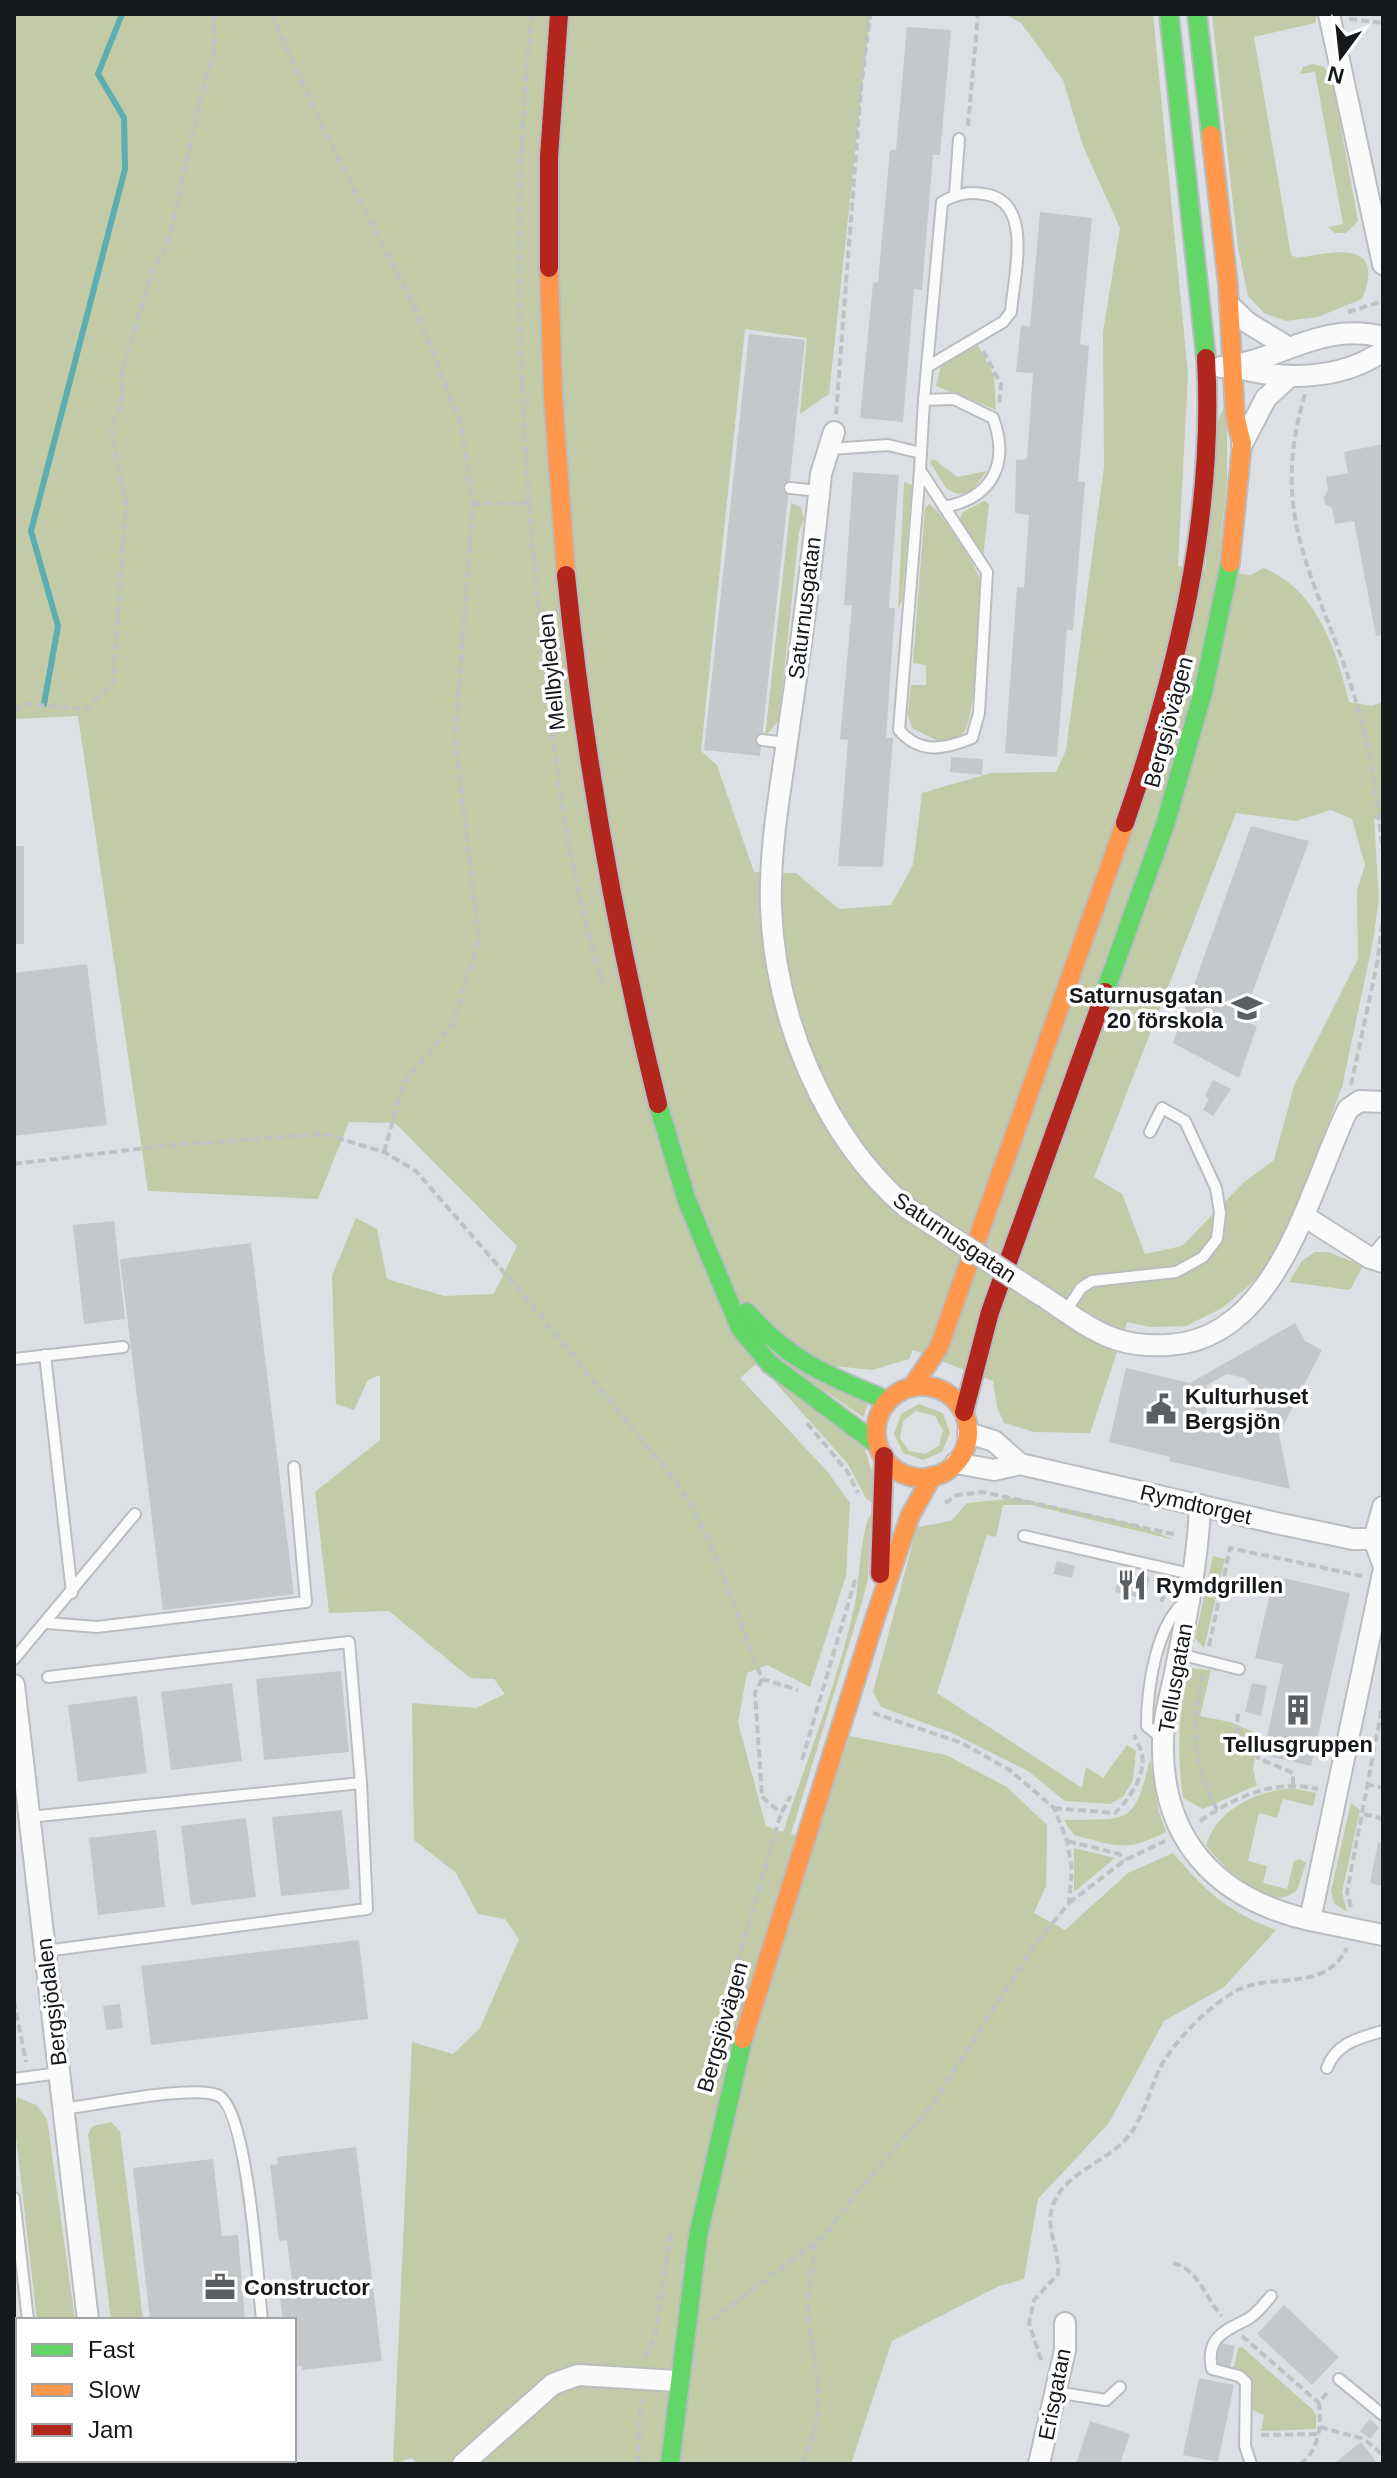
<svg xmlns="http://www.w3.org/2000/svg" width="1397" height="2478" font-family="Arial,sans-serif">
  <style>
    .green { fill: #c2caa7; fill-rule: evenodd }
    .lines { fill: none; stroke-linecap: round; stroke-linejoin: round }
    .stream { stroke: #5bafb3; stroke-width: 6 }
    .building { fill: #c5c8cb; fill-rule: evenodd }
    .lane-casing { stroke: #babdc0; stroke-width: 14 }
    .street-casing { stroke: #babdc0; stroke-width: 24 }
    .fast-casing { stroke: #babdc0; stroke-width: 22 }
    .slow-casing { stroke: #babdc0; stroke-width: 22 }
    .jam-casing { stroke: #babdc0; stroke-width: 22 }
    .path { stroke: #bfc1c3; stroke-width: 4; stroke-dasharray: 8 4; stroke-linecap: butt }
    .lane { stroke: #fafafb; stroke-width: 10 }
    .street { stroke: #fafafb; stroke-width: 20 }
    .fast { stroke: #63d668; stroke-width: 18 }
    .slow { stroke: #ff974d; stroke-width: 18 }
    .jam { stroke: #b3261e; stroke-width: 18 }
    .street-bridge-casing { stroke: #babdc0; stroke-width: 24; stroke-linecap: butt }
    .street-bridge { stroke: #fafafb; stroke-width: 20 }
    .labels { text-anchor: middle; stroke-width: 7; stroke-linejoin: round; paint-order: stroke }
    .street-label { font-size: 22px; fill: #16191b; stroke: #fff }
    .poi-label { font-size: 22px; font-weight: bold; fill: #16191b; stroke: #fff; text-anchor: start }
  </style>
  <rect width="100%" height="100%" fill="#dce0e4"/>
  <g class="green">
    <path d="M14,14H870L829,394L800,414L807,338L745,329L701,751L717,765L754,872L796,873L839,909L891,905L913,865L922,793L991,773L1056,772L1066,750L1104,467L1103,332L1120,228L1083,146L1063,80L1021,23L1005,14H1153L1188,374L1178,566L1205,570L1215,426L1227,402V478L1218,571L1251,575L1263,568C1317,588 1337,652 1349,702L1372,706L1383,702V819H1374L1379,899L1373,941L1342,1087L1292,1220L1264,1273L1222,1308L1186,1326L1151,1327L1127,1322L1090,1433L1034,1432L1004,1423L997,1407L993,1381L913,1350L909,1359L872,1370L835,1366L869,1402L863,1417L769,1353L740,1378L827,1471L850,1503L846,1576L810,1687L767,1665L747,1673L738,1723L766,1826L783,1832C808,1757 838,1681 855,1604C859,1586 861,1524 871,1515L868,1579L863,1599L791,1834L815,1841L850,1736L946,1755L1007,1787L1047,1825L1046,1886L1034,1913L1065,1930L1128,1873L1173,1853C1206,1892 1227,1911 1276,1930L1224,1987L1164,2021L1109,2123L1038,2199L1024,2279L999,2286L892,2341L851,2464H419L412,2458L393,2464L412,2042L453,2054L480,2028L519,1939L505,1919L478,1914L456,1873L414,1840L412,1703L476,1708L505,1694L494,1679L470,1678L389,1611L329,1613L315,1492L380,1440V1375L368,1380L354,1410L336,1404L332,1276L356,1218L377,1229L387,1279L444,1296L494,1294L517,1246L395,1123L349,1122L318,1199L148,1191L78,716L14,719ZM1331,810L1352,819L1365,865L1357,891L1358,959L1294,1086L1274,1160L1243,1183L1182,1246L1145,1254L1122,1194L1094,1177L1236,813L1296,821Z"/>
    <path d="M1212,14H1317L1315,23L1254,37L1291,255L1298,258C1333,252 1387,238 1362,299L1318,317L1286,321L1264,313L1248,296L1238,248Z"/>
    <polygon points="1313,64 1324,67 1332,79 1358,221 1346,233 1335,233 1328,227 1343,224 1315,72 1300,74 1303,67"/>
    <polygon points="978,345 994,376 996,410 936,386 941,366"/>
    <polygon points="934,459 957,477 987,471 971,492 957,494 946,488 930,462"/>
    <polygon points="904,482 912,485 902,601 898,610"/>
    <polygon points="984,501 989,504 983,558 959,520 963,512"/>
    <polygon points="791,503 801,507 804,519 799,532 779,720 765,737"/>
    <path d="M929,504C941,510 976,566 981,581C985,595 974,715 966,729C961,738 950,741 940,742L912,728L908,714L911,685H926V665L913,663L925,509Z"/>
    <polygon points="1315,1252 1328,1252 1363,1266 1350,1290 1289,1282 1302,1261"/>
    <polygon points="773,1380 864,1447 873,1475 875,1503 867,1500 848,1464"/>
    <path d="M919,1404L943,1413L950,1433L942,1452L923,1460L903,1453L894,1434L901,1414ZM916,1411L935,1416L943,1430L939,1446L925,1454L909,1451L900,1438L903,1421Z"/>
    <polygon points="1017,1498 1137,1525 1175,1540 1031,1505 1003,1505 996,1537 987,1535 937,1693 1082,1788 1086,1767 1103,1778 1127,1745 1136,1751 1133,1780 1123,1797 1110,1804 1065,1801 1028,1771 952,1733 881,1707 873,1692 917,1527 951,1521 967,1503"/>
    <polygon points="1213,1556 1225,1559 1204,1648 1195,1638"/>
    <path d="M1189,1668L1211,1670L1200,1716L1230,1722L1258,1734L1253,1770L1257,1785L1203,1809L1183,1798C1177,1752 1178,1713 1189,1668Z"/>
    <path d="M1150,1759L1159,1812L1166,1832C1124,1853 1118,1846 1074,1835L1064,1820C1128,1818 1134,1828 1150,1759Z"/>
    <path d="M1292,1788L1316,1793L1313,1806L1283,1799L1277,1818L1259,1813L1248,1861L1267,1866L1263,1883L1287,1889L1294,1861L1300,1859L1306,1863L1297,1890C1266,1917 1225,1867 1206,1846C1216,1810 1256,1791 1292,1788Z"/>
    <polygon points="1351,1803 1360,1810 1342,1892 1347,1912 1334,1903 1331,1891"/>
    <polygon points="1074,1848 1115,1858 1074,1892"/>
    <polygon points="17,2097 36,2105 47,2119 75,2320 37,2320 14,2119"/>
    <polygon points="111,2122 120,2131 143,2320 111,2320 88,2134 93,2126"/>
    <polygon points="1242,2347 1312,2409 1316,2415 1316,2429 1261,2431 1264,2415 1247,2408 1250,2393 1233,2370 1238,2348"/>
  </g>
  <g class="lines">
    <polyline class="stream" points="44,704 58,626 31,531 125,169 124,118 98,74 122,14"/>
  </g>
  <g class="building">
    <polygon points="907,27 951,30 940,155 933,155 922,290 914,289 903,422 860,418 873,283 878,282 890,150 896,150"/>
    <polygon points="1040,212 1092,218 1080,344 1089,346 1078,481 1085,482 1073,631 1067,629 1057,757 1005,753 1017,587 1024,588 1029,515 1015,513 1016,460 1027,459 1033,373 1016,372 1021,325 1030,327"/>
    <polygon points="749,334 805,340 760,756 704,750"/>
    <polygon points="1383,444 1383,635 1376,636 1354,521 1335,524 1332,508 1325,504 1324,497 1328,490 1326,477 1348,473 1344,452"/>
    <polygon points="853,472 899,475 889,608 895,608 886,738 893,738 883,867 838,866 848,740 840,739 852,605 844,605"/>
    <polygon points="951,757 983,759 982,775 950,772"/>
    <polygon points="1251,826 1309,841 1242,1020 1257,1026 1239,1078 1173,1043"/>
    <rect x="14" y="846" width="10" height="98"/>
    <polygon points="87,964 107,1125 14,1136 14,973"/>
    <polygon points="1213,1080 1231,1089 1213,1116 1203,1110 1209,1099 1205,1096"/>
    <polygon points="114,1221 125,1319 84,1324 73,1225"/>
    <polygon points="251,1243 294,1594 163,1610 120,1259"/>
    <path d="M1295,1323L1305,1341L1322,1350L1279,1434L1290,1489L1169,1461L1170,1457L1109,1442L1126,1368L1190,1383ZM1227,1374L1245,1378L1261,1398L1247,1425L1231,1431L1206,1420L1207,1385Z"/>
    <polygon points="1057,1561 1075,1566 1072,1578 1053,1574"/>
    <polygon points="1120,1571 1150,1577 1145,1599 1115,1592"/>
    <polygon points="1274,1576 1350,1593 1311,1766 1263,1755 1283,1664 1255,1658"/>
    <polygon points="341,1671 349,1752 264,1760 256,1679"/>
    <polygon points="232,1683 242,1761 171,1770 161,1692"/>
    <polygon points="1252,1683 1267,1686 1261,1716 1245,1712"/>
    <polygon points="137,1696 147,1773 78,1782 68,1705"/>
    <polygon points="342,1810 350,1889 281,1896 272,1817"/>
    <polygon points="246,1818 256,1897 191,1905 181,1826"/>
    <polygon points="156,1830 165,1907 98,1915 89,1838"/>
    <polygon points="1378,1842 1383,1844 1383,1886 1370,1883"/>
    <polygon points="359,1940 368,2019 151,2045 141,1966"/>
    <polygon points="120,2004 123,2028 106,2030 103,2006"/>
    <polygon points="356,2147 382,2361 302,2370 302,2366 294,2367 294,2320 283,2320 279,2291 293,2289 287,2240 279,2241 270,2165 278,2164 277,2157"/>
    <polygon points="213,2159 222,2236 238,2235 245,2320 150,2320 133,2168"/>
    <polygon points="1284,2305 1339,2357 1312,2385 1257,2334"/>
    <polygon points="1216,2342 1235,2346 1230,2368 1211,2364"/>
    <polygon points="14,2348 18,2365 18,2460 14,2461"/>
    <polygon points="1199,2378 1234,2385 1218,2462 1183,2455"/>
    <polygon points="1370,2419 1379,2428 1370,2439 1360,2431"/>
    <polygon points="1090,2421 1130,2434 1120,2464 1076,2464"/>
    <polygon points="1361,2442 1378,2464 1334,2464"/>
  </g>
  <g class="lines">
    <g class="lane-casing">
      <g id="lane">
        <polyline points="955,194 959,139"/>
        <path d="M924,400L942,202C958,193 971,191 989,195C1034,206 1013,279 1011,312L1003,322L927,367"/>
        <path d="M830,449L888,445L921,453L920,470L899,730C920,754 943,750 972,738L979,713L987,572L920,470"/>
        <path d="M921,453L924,400L954,399L993,418C1010,464 992,498 944,507"/>
        <polyline points="790,488 819,491"/>
        <polyline points="762,740 787,743"/>
        <polyline points="1370,1258 1383,1242"/>
        <polyline points="1066,1311 1081,1288 1092,1281 1176,1272 1203,1257 1217,1239 1220,1213 1216,1188 1185,1121 1162,1108 1150,1132"/>
        <polyline points="45,1355 72,1593"/>
        <polyline points="14,1359 123,1347"/>
        <polyline points="1024,1536 1195,1575"/>
        <polyline points="47,1623 97,1627 306,1602 294,1467"/>
        <polyline points="1179,1654 1239,1669"/>
        <polyline points="14,1659 135,1514"/>
        <path d="M1163,1739L1147,1726C1147,1688 1156,1622 1188,1599"/>
        <polyline points="29,1817 361,1783"/>
        <polyline points="45,1951 367,1909 361,1783 349,1642 48,1677"/>
        <path d="M1327,2068C1336,2043 1359,2038 1383,2031"/>
        <polyline points="14,2079 59,2073"/>
        <path d="M63,2109C96,2105 190,2085 217,2095C248,2105 258,2284 262,2320"/>
        <polyline points="14,2198 28,2320"/>
        <polyline points="1339,2379 1383,2415"/>
        <polyline points="1055,2392 1106,2400 1120,2387"/>
        <polyline points="49,2460 59,2463 98,2460"/>
        <path d="M1251,2464L1245,2446L1246,2382L1239,2376L1212,2369C1205,2337 1226,2330 1248,2319C1257,2314 1264,2304 1271,2296"/>
      </g>
    </g>
    <g class="street-casing">
      <g id="street">
        <polyline points="1329,14 1383,264"/>
        <polyline points="1230,306 1248,323 1286,346"/>
        <path d="M1232,366C1281,381 1340,381 1383,351"/>
        <path d="M1221,367C1279,362 1319,321 1383,337"/>
        <path d="M834,432L821,474C813,556 802,638 790,720C782,781 769,845 771,907C775,1016 823,1136 907,1208"/>
        <polyline points="1242,444 1266,398 1289,377"/>
        <polyline points="1304,1216 1370,1258 1383,1262"/>
        <path d="M1036,1292C1061,1307 1086,1329 1115,1339C1132,1345 1151,1346 1169,1345C1278,1339 1309,1189 1348,1109L1360,1101L1383,1102"/>
        <polyline points="968,1433 994,1441 1020,1464"/>
        <polyline points="956,1463 994,1470 1020,1464 1276,1523 1353,1539 1374,1539"/>
        <path d="M1200,1505C1198,1560 1187,1614 1176,1668C1172,1691 1163,1716 1163,1740C1160,1840 1217,1899 1310,1920L1383,1573"/>
        <polyline points="1383,1507 1374,1539 1383,1564"/>
        <polyline points="14,1685 88,2320"/>
        <polyline points="1310,1920 1383,1935"/>
        <polyline points="104,2460 105,2464"/>
        <polyline points="463,2464 553,2384 578,2375 677,2381"/>
        <polyline points="1039,2464 1065,2350 1065,2323"/>
      </g>
    </g>
    <g class="fast-casing">
      <g id="fast">
        <polyline points="1169,14 1206,358"/>
        <polyline points="1197,14 1211,135"/>
        <polyline points="1105,992 1165,825 1204,688 1230,563"/>
        <polyline points="658,1104 687,1201 740,1328 770,1364 878,1445"/>
        <path d="M747,1312C790,1362 829,1376 888,1401"/>
        <polyline points="670,2464 698,2236 743,2039"/>
      </g>
    </g>
    <g class="slow-casing">
      <g id="slow">
        <polyline points="1211,135 1228,285 1235,415 1242,444 1230,563"/>
        <polyline points="549,268 553,396 566,575"/>
        <circle cx="922" cy="1432" r="46"/>
        <polyline points="912,1387 939,1347 1125,823"/>
        <polyline points="743,2039 876,1615 910,1516 932,1476"/>
      </g>
    </g>
    <g class="jam-casing">
      <g id="jam">
        <polyline points="549,268 549,157 559,14"/>
        <path d="M566,575C584,754 615,930 658,1104"/>
        <path d="M1125,823C1177,672 1215,519 1206,358"/>
        <polyline points="964,1412 990,1312 1105,992"/>
        <polyline points="880,1574 884,1456"/>
      </g>
    </g>
    <g class="path">
      <polyline points="271,14 330,142 416,310 461,424 473,504 455,739 479,939 453,1024 404,1082 384,1152"/>
      <path d="M532,14C509,225 520,439 543,650C555,762 568,875 603,983"/>
      <polyline points="1349,19 1383,23"/>
      <polyline points="968,126 978,14"/>
      <polyline points="1348,312 1383,301"/>
      <polyline points="983,351 1001,384 999,405"/>
      <path d="M1305,394C1267,520 1319,581 1354,695C1370,746 1377,800 1383,852"/>
      <polyline points="836,414 861,88 870,14"/>
      <polyline points="473,504 530,503"/>
      <polyline points="14,710 25,704 86,709 113,683 126,503 111,427 122,404 122,371 153,268 168,245 202,92 214,54 214,14"/>
      <polyline points="1351,1085 1377,964 1383,918"/>
      <path d="M14,1164L170,1145L324,1134L384,1152L416,1171L527,1299L680,1487C717,1547 736,1614 762,1679L798,1690"/>
      <polyline points="807,1423 847,1471 858,1493"/>
      <polyline points="945,1503 957,1495 983,1492 1177,1535"/>
      <polyline points="1161,1602 1169,1585"/>
      <polyline points="1209,1646 1230,1548 1362,1576"/>
      <path d="M1203,1674C1191,1731 1192,1757 1217,1810"/>
      <polyline points="762,1679 755,1693 762,1797 781,1813"/>
      <polyline points="1238,1714 1236,1740 1260,1759 1293,1773 1293,1784"/>
      <polyline points="802,1760 856,1577"/>
      <polyline points="1366,1784 1383,1788"/>
      <path d="M1054,1808L1115,1813C1129,1800 1146,1775 1142,1754C1141,1748 1136,1741 1134,1735"/>
      <polyline points="1364,1814 1383,1819"/>
      <path d="M1200,1821C1237,1796 1273,1779 1318,1789"/>
      <polyline points="1068,1841 1119,1854 1125,1860"/>
      <polyline points="1069,1903 1125,1860 1165,1841"/>
      <polyline points="1351,1907 1347,1892 1383,1703"/>
      <polyline points="14,2001 26,2062"/>
      <polyline points="721,2019 781,1813 791,1796"/>
      <path d="M1173,2263C1200,2270 1204,2297 1222,2316"/>
      <polyline points="712,2320 825,2235 854,2196 932,2105 1034,1946 1069,1903 1072,1870 1067,1841 1054,1808 1011,1771 962,1743 873,1713"/>
      <polyline points="1242,2336 1319,2403"/>
      <polyline points="645,2358 655,2336 671,2234"/>
      <path d="M1041,2360L1029,2323L1034,2300L1058,2274C1060,2248 1043,2228 1054,2202C1067,2172 1106,2162 1127,2138C1143,2119 1148,2095 1158,2072C1170,2045 1211,2003 1238,1990C1275,1972 1324,1993 1347,1948"/>
      <polyline points="1320,2427 1364,2439 1383,2455"/>
      <polyline points="1261,2435 1318,2434"/>
      <polyline points="638,2464 641,2398"/>
      <path d="M802,2464C831,2401 814,2376 808,2313C807,2291 811,2267 816,2246"/>
      <path d="M1300,2464C1320,2450 1321,2425 1319,2403L1329,2390"/>
    </g>
    <use href="#lane" class="lane"/>
    <use href="#street" class="street"/>
    <use href="#fast" class="fast"/>
    <use href="#slow" class="slow"/>
    <use href="#jam" class="jam"/>
    <g class="street-bridge-casing">
      <polyline id="street-bridge" points="907,1208 1036,1292"/>
    </g>
    <use href="#street-bridge" class="street-bridge"/>
  </g>
  <defs>
    <g id="school-bare" transform="scale(2.4)"><path d="M0-5L7-2L0 1L-7-2ZM-4 1L0 2.5L4 1V4Q0 6-4 4Z" fill="#5b5f61" stroke="#fff" stroke-width="2.5" paint-order="stroke"/></g>
    <g id="civic-bare" transform="scale(2.4)"><path d="M-.6-6.5H3V-4.5H.6V-3L4-1V1h2V6H-6V1h2V-1L-.6-3ZM-1.2 2.5V6h2.4V2.5Z" fill="#5b5f61" stroke="#fff" stroke-width="2.5" paint-order="stroke"/></g>
    <g id="restaurant-bare" transform="scale(2.4)"><path d="M-5-6h1v4h1v-4h1v4h1v-4h1v5L-1.5 .5V6h-2V.5L-5-1ZM5-6V6H3V1.5H1.5Q1.5-4 5-6Z" fill="#5b5f61" stroke="#fff" stroke-width="2.5" paint-order="stroke"/></g>
    <g id="building-bare" transform="scale(2.4)"><path d="M-4-6H4V6H1V3H-1V6H-4ZM-2.5-4.3h1.7v1.8h-1.7ZM.8-4.3h1.7v1.8H.8ZM-2.5-1h1.7V.8h-1.7ZM.8-1h1.7V.8H.8Z" fill="#5b5f61" stroke="#fff" stroke-width="2.5" paint-order="stroke"/></g>
    <g id="office-bare" transform="scale(2.4)"><path d="M-6-3h4V-5.5h4V-3h4V5H-6ZM-1-4.5V-3h2v-1.5ZM-6 0V1H6V0Z" fill="#5b5f61" stroke="#fff" stroke-width="2.5" paint-order="stroke"/></g>
  </defs>
  <g fill-rule="evenodd">
    <use href="#school-bare" x="1247" y="1008"/>
    <use href="#civic-bare" x="1161" y="1409"/>
    <use href="#restaurant-bare" x="1132" y="1585"/>
    <use href="#building-bare" x="1298" y="1710"/>
    <use href="#office-bare" x="220" y="2287"/>
  </g>
  <g class="labels">
    <g class="street-label">
      <text transform="translate(804 608) rotate(-83)" y="8">Saturnusgatan</text>
      <text transform="translate(551 672) rotate(-96)" y="8">Mellbyleden</text>
      <text transform="translate(1168 722) rotate(-75)" y="8">Bergsjövägen</text>
      <text transform="translate(955 1237) rotate(34)" y="8">Saturnusgatan</text>
      <text transform="translate(1196 1504) rotate(13)" y="8">Rymdtorget</text>
      <text transform="translate(1175 1678) rotate(-80)" y="8">Tellusgatan</text>
      <text transform="translate(51 2002) rotate(-97)" y="8">Bergsjödalen</text>
      <text transform="translate(722 2027) rotate(-74)" y="8">Bergsjövägen</text>
      <text transform="translate(1054 2394) rotate(-79)" y="8">Erisgatan</text>
    </g>
    <g class="poi-label">
      <text x="1223" y="1003" text-anchor="end">Saturnusgatan<tspan x="1223" dy="25">20 förskola</tspan></text>
      <text x="1185" y="1404">Kulturhuset<tspan x="1185" dy="25">Bergsjön</tspan></text>
      <text x="1156" y="1593">Rymdgrillen</text>
      <text x="1298" y="1752" text-anchor="middle">Tellusgruppen</text>
      <text x="244" y="2295">Constructor</text>
    </g>
  </g>
  <rect width="1397" height="2478" fill="none" stroke="#16191b" stroke-width="32"/>
  <rect x="16" y="2318" width="280" height="144" fill="#ffffff" stroke="#a2a3a4" stroke-width="2"/>
  <rect x="32" y="2344" width="40" height="12" fill="#63d668" stroke="#a2a3a4" stroke-width="2"/>
  <text x="88" y="2358" font-size="24" fill="#16191b">Fast</text>
  <rect x="32" y="2384" width="40" height="12" fill="#ff974d" stroke="#a2a3a4" stroke-width="2"/>
  <text x="88" y="2398" font-size="24" fill="#16191b">Slow</text>
  <rect x="32" y="2424" width="40" height="12" fill="#b3261e" stroke="#a2a3a4" stroke-width="2"/>
  <text x="88" y="2438" font-size="24" fill="#16191b">Jam</text>
  <g transform="translate(1341 56) rotate(195)" stroke="#ffffff" stroke-width="6" paint-order="stroke">
  <path d="M0-6L14 30L0 20L-14 30Z" fill="#16191b"/>
  <text y="-12" font-size="22" font-weight="bold" text-anchor="middle" fill="#16191b">N</text>
  </g>
</svg>
